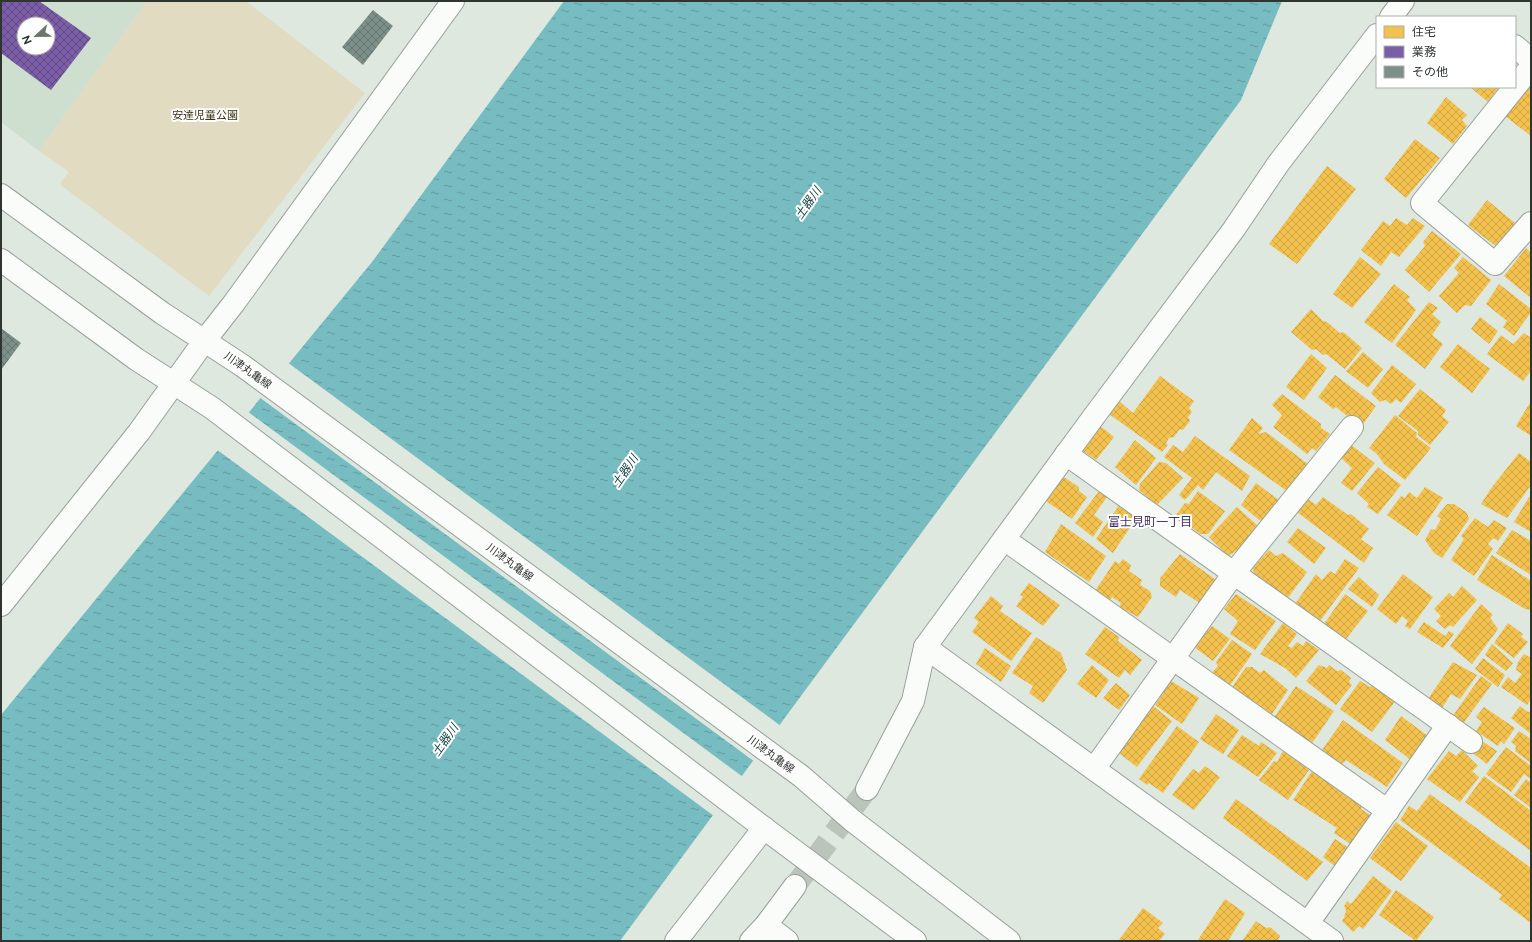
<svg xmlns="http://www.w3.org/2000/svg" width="1532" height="942" font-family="Raleway,'Noto Sans JP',sans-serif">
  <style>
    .built { fill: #cedfcf; fill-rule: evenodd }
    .park { fill: #e0dbc1 }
    .water { fill: url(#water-ripples) }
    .pier { fill: #dee8de }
    .homes { fill: url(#homes-cross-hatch) }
    .offices { fill: url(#offices-cross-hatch); fill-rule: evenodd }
    .building { fill: url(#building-cross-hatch) }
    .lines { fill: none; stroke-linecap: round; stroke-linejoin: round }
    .minor-tunnel { stroke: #bbc4bb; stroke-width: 22; stroke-dasharray: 22 11; stroke-linecap: butt }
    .minor-casing { stroke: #98a099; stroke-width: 24 }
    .secondary-casing { stroke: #98a099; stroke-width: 24 }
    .minor { stroke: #fafcfa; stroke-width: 22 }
    .secondary { stroke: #fafcfa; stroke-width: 22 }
    .labels { text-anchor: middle; stroke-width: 4; stroke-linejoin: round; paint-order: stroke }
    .park-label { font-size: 11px; fill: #3d3113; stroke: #fff }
    .street-label { font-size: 11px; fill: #2e352f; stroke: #fff }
    .water-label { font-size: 12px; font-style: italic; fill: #0f3c41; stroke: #fff }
    .neighbourhood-label { font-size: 12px; fill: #402e69; stroke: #fff }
  </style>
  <defs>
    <pattern id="water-ripples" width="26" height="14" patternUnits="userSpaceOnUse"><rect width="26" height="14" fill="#76bcc1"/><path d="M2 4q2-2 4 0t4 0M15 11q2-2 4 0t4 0" fill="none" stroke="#619a9d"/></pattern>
    <pattern id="homes-cross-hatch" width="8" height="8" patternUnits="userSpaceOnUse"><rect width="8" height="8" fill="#f2c14e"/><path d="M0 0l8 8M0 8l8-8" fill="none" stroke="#d0a644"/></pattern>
    <pattern id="offices-cross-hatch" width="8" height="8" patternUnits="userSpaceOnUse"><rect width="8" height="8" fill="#7b5ea7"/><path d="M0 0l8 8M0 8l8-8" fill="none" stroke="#604a81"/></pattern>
    <pattern id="building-cross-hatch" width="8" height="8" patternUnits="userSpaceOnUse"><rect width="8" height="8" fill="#7c8f88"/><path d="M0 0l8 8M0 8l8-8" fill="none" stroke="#667670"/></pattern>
  </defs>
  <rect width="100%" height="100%" fill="#dee8de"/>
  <path class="built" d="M1,1H147L39,151L1,122ZM24,24H48V48H24Z"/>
  <polygon class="park" points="147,1 246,1 365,93 209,296 62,186 61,182 69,172 39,151"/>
  <polygon class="water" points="564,1 1282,1 1241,100 620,941 1,941 1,715 372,262"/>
  <g class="pier">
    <polygon points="287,362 781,726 755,762 259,397"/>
    <polygon points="247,411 743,777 714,816 216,449"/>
  </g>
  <g class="homes">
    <polygon points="1530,84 1531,85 1531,136 1505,116"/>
    <polygon points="1470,87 1499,87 1488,102"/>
    <polygon points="1446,97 1467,115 1462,120 1467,126 1453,144 1427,123"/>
    <polygon points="1415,139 1440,158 1406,198 1384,179"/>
    <polygon points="1327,166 1356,189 1297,264 1269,244"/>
    <polygon points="1487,200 1515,223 1497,247 1468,225"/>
    <polygon points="1396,218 1407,225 1413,218 1425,226 1399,257 1391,252 1381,266 1361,250 1383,221 1390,226"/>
    <polygon points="1432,231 1461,254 1429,292 1405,270 1425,246 1423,242"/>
    <polygon points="1526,248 1531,253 1531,298 1504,276"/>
    <polygon points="1360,257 1381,274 1352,308 1333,294"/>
    <polygon points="1463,257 1491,280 1471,306 1465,305 1457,313 1439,296 1459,273 1454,268"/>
    <polygon points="1394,284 1410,297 1407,300 1416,310 1392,343 1364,322"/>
    <polygon points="1499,284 1531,309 1531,312 1514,336 1503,327 1507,321 1486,304"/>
    <polygon points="1429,302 1438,308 1432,314 1441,322 1432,335 1443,344 1425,369 1395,345"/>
    <polygon points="1311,309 1323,321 1327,322 1340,333 1343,332 1362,348 1345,369 1326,354 1323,355 1316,349 1312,350 1291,332"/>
    <polygon points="1480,317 1498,331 1489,344 1471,329"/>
    <polygon points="1524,333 1531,338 1531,347 1529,349 1531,350 1531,371 1523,381 1487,354 1501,335 1513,344"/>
    <polygon points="1458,344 1490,369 1472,393 1440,367"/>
    <polygon points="1363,352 1383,369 1368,388 1346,371"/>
    <polygon points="1311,354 1327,368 1304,400 1286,387"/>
    <polygon points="1392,365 1416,384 1401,403 1396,399 1391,404 1385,400 1380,402 1371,393"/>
    <polygon points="1335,375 1376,406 1361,427 1336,407 1333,409 1318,397"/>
    <polygon points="1160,376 1194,401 1189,408 1192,412 1188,417 1190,421 1183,430 1180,429 1174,437 1169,438 1166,443 1168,445 1162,452 1109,414 1118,400 1133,413"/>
    <polygon points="1420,389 1446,410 1442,416 1449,422 1430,445 1418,435 1418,431 1398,416"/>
    <polygon points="1282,394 1321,424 1321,428 1330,434 1316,451 1312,448 1307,454 1273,427 1282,415 1272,405"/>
    <polygon points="1531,401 1531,436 1516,426"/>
    <polygon points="1395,415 1417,433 1416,437 1431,448 1405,480 1384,464 1377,454 1369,448"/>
    <polygon points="1252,418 1263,428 1258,434 1266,432 1309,465 1287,491 1239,457 1243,452 1239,457 1229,450"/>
    <polygon points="1099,425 1114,437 1096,460 1083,451 1084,446"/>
    <polygon points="1195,436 1250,476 1242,491 1216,472 1203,490 1198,485 1185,500 1179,495 1192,478 1164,457 1173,445 1183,452"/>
    <polygon points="1135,440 1156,458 1136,485 1115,467"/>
    <polygon points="1351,445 1375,463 1352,491 1341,483 1352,468 1340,457"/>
    <polygon points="1519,453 1531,462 1531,485 1507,518 1481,504 1492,487"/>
    <polygon points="1159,462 1166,463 1183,478 1157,505 1139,490 1140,484"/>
    <polygon points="1378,467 1401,485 1378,514 1367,507 1369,504 1357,493"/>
    <polygon points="1062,476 1079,487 1079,491 1087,497 1072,519 1043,499"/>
    <polygon points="1256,483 1280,501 1263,523 1241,505"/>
    <polygon points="1425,487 1443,498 1417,536 1387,515 1401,496 1405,498 1409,492 1417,498"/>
    <polygon points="1099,491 1107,497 1094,515 1103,522 1093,537 1075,523"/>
    <polygon points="1198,491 1225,511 1208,534 1200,534 1176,515 1185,503 1189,504"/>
    <polygon points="1323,497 1348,515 1351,514 1369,529 1361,539 1373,548 1364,563 1297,512 1308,499 1316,505"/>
    <polygon points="1529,497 1531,498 1531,532 1514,522"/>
    <polygon points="1447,504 1454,504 1467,513 1469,519 1442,558 1434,553 1425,540 1431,529 1435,530 1441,519 1437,516"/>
    <polygon points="1119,505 1137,517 1113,553 1096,539"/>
    <polygon points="1237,507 1258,526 1242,547 1228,556 1209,537"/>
    <polygon points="1475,518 1488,527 1494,520 1507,528 1498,541 1493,538 1488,544 1493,549 1474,576 1451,560 1464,539 1461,536"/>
    <polygon points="1061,524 1106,556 1089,582 1045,552"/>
    <polygon points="1298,528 1326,548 1314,564 1287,542"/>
    <polygon points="1512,530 1531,541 1531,575 1496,553"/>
    <polygon points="1269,550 1276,556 1283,553 1307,572 1287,599 1254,576 1253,568"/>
    <polygon points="1180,554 1216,580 1201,604 1180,590 1176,597 1160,586 1160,578"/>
    <polygon points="1492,555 1531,581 1531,610 1525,609 1477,580"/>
    <polygon points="1123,559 1131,565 1129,571 1142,580 1140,585 1150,591 1152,597 1138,617 1119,607 1121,603 1112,597 1109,601 1095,591 1115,561 1119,564"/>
    <polygon points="1345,559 1359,568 1320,621 1295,604 1316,574 1322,580 1330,571 1335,574"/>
    <polygon points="1403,574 1433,597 1410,629 1405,626 1408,621 1402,616 1396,624 1377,609"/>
    <polygon points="1359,577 1379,595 1372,607 1348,589"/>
    <polygon points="1029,583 1060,605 1043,626 1016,606 1023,597 1020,595"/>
    <polygon points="1462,586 1477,600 1453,627 1450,625 1445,629 1436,621 1441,616 1434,609 1449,593 1453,597"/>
    <polygon points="1236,594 1276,621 1255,650 1230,634 1238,621 1224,609"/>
    <polygon points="1345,594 1368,611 1346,639 1324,624"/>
    <polygon points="991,596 1003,606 1000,611 1032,633 1011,661 972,632 979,622 974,618"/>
    <polygon points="1481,604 1493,615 1490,618 1498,629 1472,664 1450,646"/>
    <polygon points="1424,622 1445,636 1449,631 1454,634 1443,648 1417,632"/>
    <polygon points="1283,623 1297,634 1288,646 1292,648 1297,642 1303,646 1306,641 1319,650 1296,678 1285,668 1260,654"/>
    <polygon points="1508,623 1523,634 1521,637 1528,642 1514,658 1494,643"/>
    <polygon points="1212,626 1230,639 1213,661 1194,647"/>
    <polygon points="1105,627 1119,637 1118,641 1142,660 1130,675 1125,670 1119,678 1085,654"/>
    <polygon points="1036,637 1061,653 1067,670 1043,703 1029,693 1033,686 1012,673"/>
    <polygon points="1232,640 1252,654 1228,688 1210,675 1218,666 1216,662"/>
    <polygon points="1492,644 1513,663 1506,671 1485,655"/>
    <polygon points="985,648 1011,666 1001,682 976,664"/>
    <polygon points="1524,654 1531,658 1531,699 1527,705 1501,687 1508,677 1515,683 1522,674 1516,670 1518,662"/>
    <polygon points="1483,658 1505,675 1498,687 1475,669"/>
    <polygon points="1453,662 1477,675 1460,699 1451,694 1442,708 1428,699"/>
    <polygon points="1092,665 1109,680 1096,698 1077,684"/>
    <polygon points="1319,665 1327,668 1329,665 1337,671 1341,670 1351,678 1349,682 1352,685 1336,705 1306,681"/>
    <polygon points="1246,667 1252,667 1260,673 1264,670 1288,690 1270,717 1230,690"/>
    <polygon points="1481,676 1492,684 1462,725 1452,717"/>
    <polygon points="1171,681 1199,698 1182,724 1155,705"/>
    <polygon points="1360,681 1370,687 1373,685 1396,700 1372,732 1340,709"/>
    <polygon points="1116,683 1130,695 1119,710 1103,698"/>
    <polygon points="1296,686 1334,711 1310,746 1273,719"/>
    <polygon points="1153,706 1172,721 1137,767 1119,753"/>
    <polygon points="1520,706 1528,712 1531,711 1531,734 1511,718"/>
    <polygon points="1484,707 1515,728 1504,744 1501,741 1498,746 1476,731 1482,722 1476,717"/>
    <polygon points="1216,714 1239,730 1223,754 1200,739"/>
    <polygon points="1401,716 1432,739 1416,764 1385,740"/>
    <polygon points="1343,720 1403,763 1387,787 1346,760 1339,768 1320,753"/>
    <polygon points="1177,726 1199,742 1163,793 1149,783 1147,785 1139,779"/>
    <polygon points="1519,731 1531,739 1531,763 1515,751 1516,746 1511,742"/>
    <polygon points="1242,735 1259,746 1261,742 1277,753 1258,777 1227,756"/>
    <polygon points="1479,739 1497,751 1487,764 1469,750"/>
    <polygon points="1506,747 1531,766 1531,779 1524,774 1511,792 1486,774"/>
    <polygon points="1462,750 1478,766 1472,771 1479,777 1460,802 1427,779 1449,751 1456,756"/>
    <polygon points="1283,751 1309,770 1288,800 1259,780 1274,761 1277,762"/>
    <polygon points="1205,766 1220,777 1194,810 1172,795 1193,769 1199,773"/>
    <polygon points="1312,771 1362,806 1361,809 1373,817 1355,847 1334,833 1337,828 1293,800"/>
    <polygon points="1484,776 1531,811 1531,851 1465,802"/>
    <polygon points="1526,779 1531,783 1531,808 1514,795"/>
    <polygon points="1430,794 1531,868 1531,923 1499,899 1502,895 1400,820 1409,806 1417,811"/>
    <polygon points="1236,799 1323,862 1307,881 1223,818"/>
    <polygon points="1396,822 1428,846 1401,881 1370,858"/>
    <polygon points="1335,839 1349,848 1336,867 1323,857"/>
    <polygon points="1373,876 1392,891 1363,929 1359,926 1353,932 1342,921 1344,918 1346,910 1344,906 1347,901 1351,904"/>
    <polygon points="1396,890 1434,917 1416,941 1379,915"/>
    <polygon points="1225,899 1245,913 1228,941 1200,941 1198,940"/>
    <polygon points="1143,908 1163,923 1158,928 1165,934 1159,941 1118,941"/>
    <polygon points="1256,921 1266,928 1270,927 1280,936 1278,941 1242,941"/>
  </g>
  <path class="offices" d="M1,1H39L91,38L51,90L1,53ZM24,24H48V48H24Z"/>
  <g class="building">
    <polygon points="373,10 393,26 363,65 342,47"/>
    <polygon points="1,328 21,343 1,370"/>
  </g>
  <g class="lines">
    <polyline class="minor-tunnel" points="795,886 867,789"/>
    <g class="minor-casing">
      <g id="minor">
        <polyline points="1391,17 1403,1"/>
        <polyline points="1515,46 1531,60"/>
        <polyline points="1531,67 1422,203 1495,264 1531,223"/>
        <polyline points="1066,454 1471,742"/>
        <polyline points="1004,539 1388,811"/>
        <polyline points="1,605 139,432 205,340 234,303 453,1"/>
        <polyline points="925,647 1332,941"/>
        <polyline points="1094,769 1237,569 1352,427"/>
        <polyline points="867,789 913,701 925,647 1092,419 1234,229 1278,164 1377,35"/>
        <polyline points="1308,923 1448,725"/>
        <polyline points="766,925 787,941"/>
        <polyline points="676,941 764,828"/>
        <polyline points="751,941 766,925 795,886"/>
      </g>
    </g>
    <g class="secondary-casing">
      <g id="secondary">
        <polyline points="1,195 162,313 243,366 801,776 853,821 1009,941"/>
        <polyline points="1,260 136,359 212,408 764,828 915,941"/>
      </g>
    </g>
    <use href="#minor" class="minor"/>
    <use href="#secondary" class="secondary"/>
  </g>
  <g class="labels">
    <g class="park-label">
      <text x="205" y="119">安達児童公園</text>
    </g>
    <g class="street-label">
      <text transform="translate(248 370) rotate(35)" y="4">川津丸亀線</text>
      <text transform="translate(510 562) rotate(36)" y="4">川津丸亀線</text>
      <text transform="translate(771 754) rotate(36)" y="4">川津丸亀線</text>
    </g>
    <g class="water-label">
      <text transform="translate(808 203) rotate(-55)" y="4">土器川</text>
      <text transform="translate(625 471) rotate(-56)" y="4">土器川</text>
      <text transform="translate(445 740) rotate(-55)" y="4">土器川</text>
    </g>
    <g class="neighbourhood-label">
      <text x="1150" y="526">富士見町一丁目</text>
    </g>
  </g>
  <rect width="1532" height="942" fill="none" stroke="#2e352f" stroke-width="4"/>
  <rect x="1376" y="16" width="140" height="72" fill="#ffffff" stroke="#abaeac"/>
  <rect x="1384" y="26" width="20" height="12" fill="#f2c14e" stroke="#abaeac"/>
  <text x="1412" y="36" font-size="12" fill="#2e352f">住宅</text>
  <rect x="1384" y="46" width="20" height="12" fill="#7b5ea7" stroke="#abaeac"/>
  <text x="1412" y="56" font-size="12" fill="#2e352f">業務</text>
  <rect x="1384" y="66" width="20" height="12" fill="#7c8f88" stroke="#abaeac"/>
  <text x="1412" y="76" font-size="12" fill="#2e352f">その他</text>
  <g transform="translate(36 36) rotate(248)"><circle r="19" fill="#ffffff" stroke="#abaeac"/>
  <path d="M0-3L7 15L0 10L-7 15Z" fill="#6c746c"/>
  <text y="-6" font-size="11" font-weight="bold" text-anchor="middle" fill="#2e352f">N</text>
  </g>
</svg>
